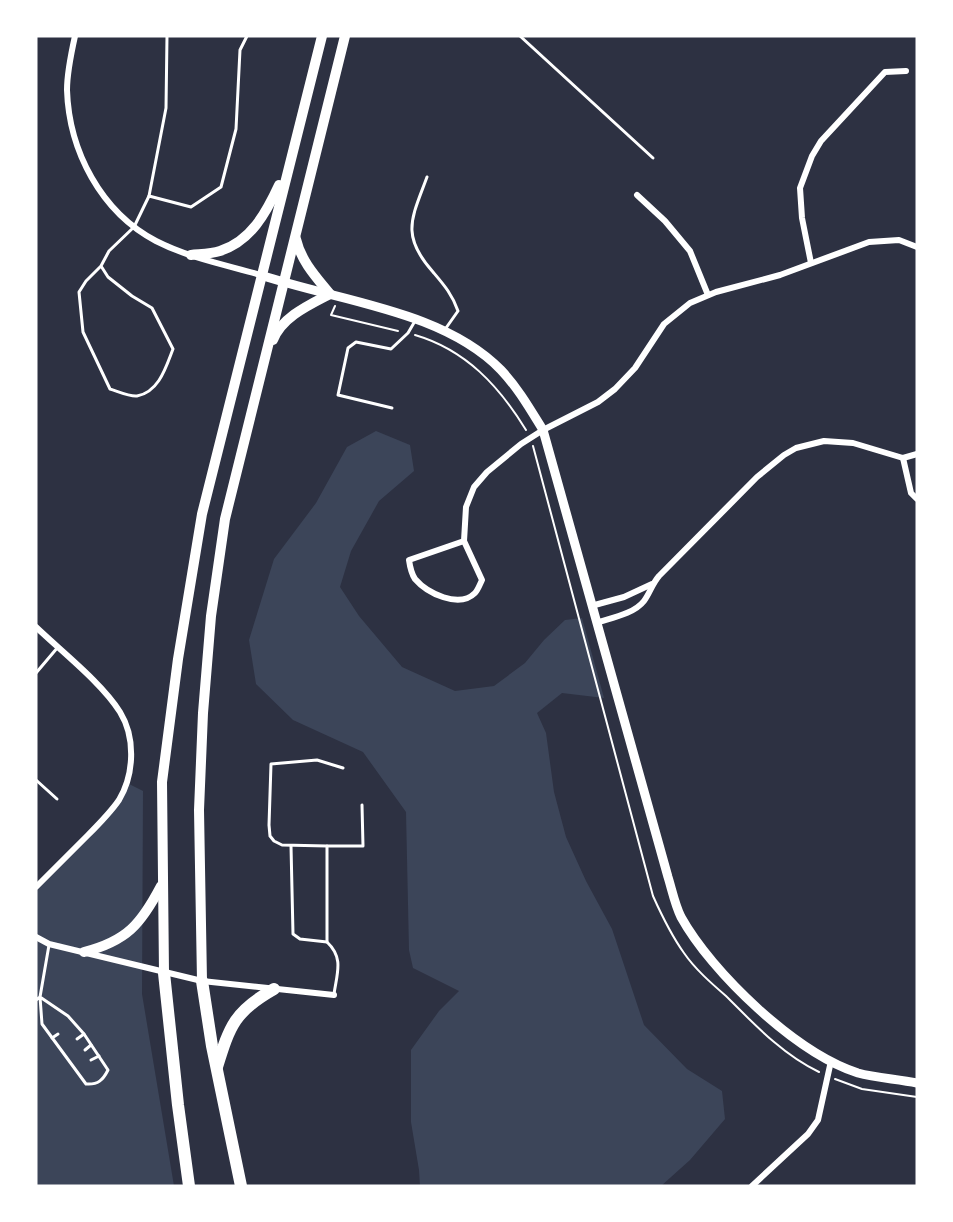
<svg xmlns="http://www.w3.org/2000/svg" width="953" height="1222" font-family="'Asap Condensed',sans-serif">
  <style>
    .green { fill: #3c4559 }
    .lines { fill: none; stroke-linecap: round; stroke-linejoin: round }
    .path { stroke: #fff; stroke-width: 2 }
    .service { stroke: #fff; stroke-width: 3 }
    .minor { stroke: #fff; stroke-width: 6 }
    .secondary { stroke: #fff; stroke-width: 9 }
    .trunk { stroke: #fff; stroke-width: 10 }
    .motorway { stroke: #fff; stroke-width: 12 }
  </style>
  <rect width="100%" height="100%" fill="#2d3142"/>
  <g class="green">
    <polygon points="376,431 410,445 414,471 379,501 351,551 340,587 359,616 402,667 455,691 494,686 525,663 544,640 565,620 582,618 604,698 562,693 537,713 546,733 554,792 566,837 586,881 612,929 644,1025 687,1069 722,1091 725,1119 690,1160 661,1186 420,1186 419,1170 411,1122 411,1050 439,1011 459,991 413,968 409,950 406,812 363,752 293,720 256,684 249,640 274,559 316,503 347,447"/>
    <polygon points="127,783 143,791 142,994 174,1186 36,1186 36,887 108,814"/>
  </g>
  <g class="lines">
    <g class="path">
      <polyline points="335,306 331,315 398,331"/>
      <path d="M415,335C466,350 499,386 526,430"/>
      <path d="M533,446L653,896C662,916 671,935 684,953C695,969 711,983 726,996C754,1024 783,1055 819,1072"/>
      <polyline points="835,1079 862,1089 917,1097"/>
    </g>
    <g class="service">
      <polyline points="520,36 653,158"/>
      <path d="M427,177C412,218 400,235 433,272C444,285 452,294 458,311L446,328"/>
      <polyline points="149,196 166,108 167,36"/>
      <path d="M101,266L108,277L132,296L152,308L173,349C166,367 159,392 137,396C130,397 117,391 110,389L83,332L79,292L86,281L101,266L109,251L134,227L149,196L191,207L221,187L236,129L240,50L247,36"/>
      <polyline points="392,408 338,395 348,348 356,342 391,349 408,333 415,321"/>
      <polyline points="36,673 58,647"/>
      <polyline points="36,780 57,799"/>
      <polyline points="291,846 293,934 300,939 327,942"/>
      <polyline points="327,846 363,846 362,805"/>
      <path d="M334,994C337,973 344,958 327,942V846L282,845L274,841L270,836L269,825L271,764L317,760L343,768"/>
      <path d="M36,1000L40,997L68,1016L84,1034L108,1070C103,1080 98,1085 86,1084L42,1024L40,997L49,945"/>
      <polyline points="52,1038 58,1034"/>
      <polyline points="77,1039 84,1034"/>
      <polyline points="85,1050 91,1045"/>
      <polyline points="91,1060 99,1056"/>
    </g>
    <g class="minor">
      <path d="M75,36C71,54 67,72 67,90C69,151 101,212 156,241C189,258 226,265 261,275"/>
      <polyline points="637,195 665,221 690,251 708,295"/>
      <polyline points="811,263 802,218 800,188 812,156 821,141 885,72 906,71"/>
      <polyline points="903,458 911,493 917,499"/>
      <path d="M464,541L409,560C410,567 411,573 415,579C427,593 459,609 475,593C478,590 480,584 482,580L464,541L466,507L474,487L487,472L521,444L543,430L598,402L615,389L635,368L664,324L690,303L716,292L780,275L869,242L899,240L917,247"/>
      <polyline points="591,606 624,597 652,584"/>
      <path d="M596,623C611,618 634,614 644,601C650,593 652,584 659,576L757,477L784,455L796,448L824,441L853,443L903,458L917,454"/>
      <path d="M36,627C61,651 102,683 120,712C136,738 134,775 119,800C110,813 99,824 88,835C71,852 53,870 36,887"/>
      <polyline points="36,937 49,944 202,981 334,995"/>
      <polyline points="752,1186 808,1134 818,1120 831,1061"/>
    </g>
    <path class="secondary" d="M261,275C337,301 443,310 501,370C518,388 530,409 543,430L668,877C672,890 675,905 681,917C712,973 796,1053 858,1073C876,1078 898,1079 917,1083"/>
    <g class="trunk">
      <path d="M191,255C200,254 211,254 220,251C251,241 266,213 279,185"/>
      <path d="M273,340C282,317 309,305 330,294C316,277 301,261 296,239"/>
      <path d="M84,952C127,941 141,924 161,886"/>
      <polyline points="164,973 162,782 178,659 202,514 322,36"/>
      <polyline points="202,981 199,810 203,713 211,616 225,519 345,36"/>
    </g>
    <g class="motorway">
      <polyline points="164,973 178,1105 189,1186"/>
      <polyline points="202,981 212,1046 241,1186"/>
      <path d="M217,1067C230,1025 235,1011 274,989"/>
    </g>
  </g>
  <rect width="953" height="1222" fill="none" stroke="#ffffff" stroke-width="75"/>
</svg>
